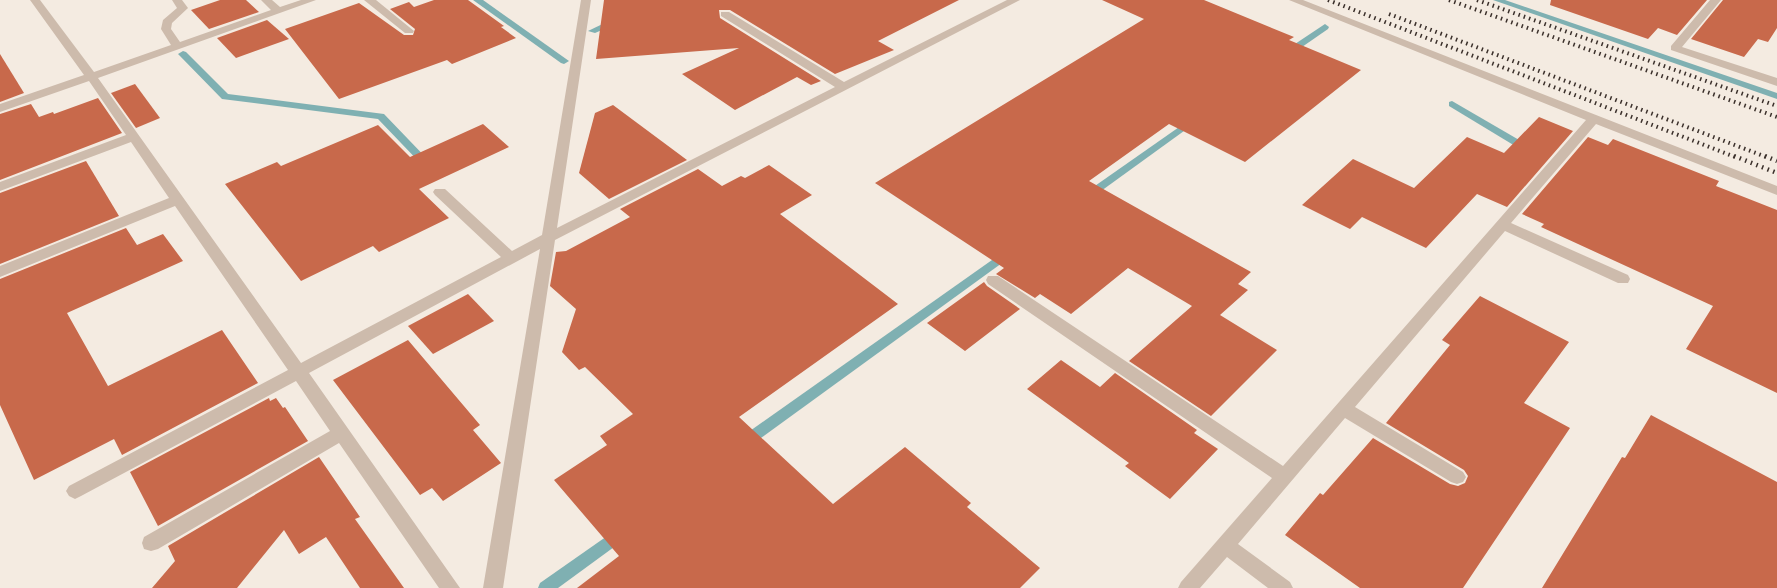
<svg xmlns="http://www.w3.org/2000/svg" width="1777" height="588" font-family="'Space Grotesk',sans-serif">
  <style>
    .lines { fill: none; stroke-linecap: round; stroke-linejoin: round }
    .stream { fill: #7fb0b2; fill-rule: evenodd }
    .building { fill: #c8694b }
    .minor { fill: #cdbbac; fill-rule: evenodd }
    .rail-far1 { stroke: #3b302b; stroke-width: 4; stroke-dasharray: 1.5 4; stroke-linecap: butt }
    .rail { stroke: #3b302b; stroke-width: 4.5; stroke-dasharray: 1.5 4.5; stroke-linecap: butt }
  </style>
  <rect width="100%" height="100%" fill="#f4ebe1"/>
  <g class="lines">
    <g class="stream">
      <polygon points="473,0 483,0 569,61 564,64 561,63"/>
      <polygon points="1493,0 1505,0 1777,93 1777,99"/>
      <polygon points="613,19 617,22 616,24 595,33 588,31"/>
      <polygon points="1325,24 1329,27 1328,29 1289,56 1283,56 1283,52"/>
      <polygon points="183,51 186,52 228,94 384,114 433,165 428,168 424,167 378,119 222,99 180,56 178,54"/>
      <polygon points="1452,101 1533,148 1534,150 1529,153 1525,152 1449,106 1449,102"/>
      <polygon points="1192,118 1197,121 1195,123 1090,199 1082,199 1081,197 1082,195"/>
      <polygon points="1009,248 1013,249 1015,252 1013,255 750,446 745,448 740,446 738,442 740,438"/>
      <polygon points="620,527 625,529 627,534 625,539 558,588 538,588 540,583"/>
    </g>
  </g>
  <g class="building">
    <polygon points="220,0 246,0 259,12 209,29 191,10"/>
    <polygon points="434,0 468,0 504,26 501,27 516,38 452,64 447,60 339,99 285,29 359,3 404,35 413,35 415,29 390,9 409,2 414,7"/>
    <polygon points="604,0 959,0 878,41 894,50 835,74 730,10 719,10 720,18 821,81 811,85 797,77 735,110 682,74 739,48 596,59"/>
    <polygon points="1102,0 1204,0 1294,37 1289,40 1361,70 1245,162 1169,124 1089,181 1251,272 1238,284 1248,290 1220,315 1277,350 1211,416 1129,361 1192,306 1128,268 1071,314 1040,294 1035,298 996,274 1004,268 875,183 1144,19"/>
    <polygon points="1551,0 1707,0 1677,35 1658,28 1648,39 1550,5"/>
    <polygon points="1723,0 1777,0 1777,28 1768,42 1758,39 1744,57 1691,39"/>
    <polygon points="267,20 289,39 236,58 217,38"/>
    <polygon points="0,54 24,93 0,102"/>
    <polygon points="135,84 160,118 136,128 111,93"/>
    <polygon points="98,98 122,133 0,180 0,114 31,104 39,117 53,112 54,114"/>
    <polygon points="613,105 687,160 609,199 579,173 595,113"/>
    <polygon points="1539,117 1573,131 1507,207 1477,194 1426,248 1362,217 1350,229 1302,205 1353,159 1414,188 1467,137 1504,153"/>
    <polygon points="483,124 509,147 419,189 449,218 379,252 373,246 301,281 225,184 277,162 281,166 378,125 410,157"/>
    <polygon points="1588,137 1608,145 1613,139 1719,181 1716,186 1777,210 1777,393 1686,349 1713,306 1541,227 1544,224 1522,214"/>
    <polygon points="86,161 119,216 0,264 0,193"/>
    <polygon points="769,165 812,195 780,214 898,304 739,417 833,504 905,447 971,503 967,507 1040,568 1020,588 577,588 619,556 554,480 607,445 600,436 633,414 585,367 579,370 562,352 576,309 550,286 556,252 566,251 630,217 620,209 698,169 722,186 741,176 745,178"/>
    <polygon points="126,228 137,245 163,234 183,261 67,313 108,386 222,330 258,383 122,455 114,439 34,480 0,405 0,279"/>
    <polygon points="984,282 987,286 1020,309 965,351 927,323"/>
    <polygon points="468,294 494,321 433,354 408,326"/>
    <polygon points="1480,296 1569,342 1524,403 1570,428 1463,588 1360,588 1285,535 1320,493 1323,495 1373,438 1450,484 1458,486 1465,483 1468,476 1464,470 1386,423 1450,345 1442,340"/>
    <polygon points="408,340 480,425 473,430 501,463 443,501 432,488 420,495 333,380"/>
    <polygon points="1061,360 1100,387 1115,373 1197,430 1194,433 1218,449 1170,499 1125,466 1129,463 1027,389"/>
    <polygon points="269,398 270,401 276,398 283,408 285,407 308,441 158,526 130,472"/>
    <polygon points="1651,415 1777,482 1777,588 1542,588 1622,457 1625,458"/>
    <polygon points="319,457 360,517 355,519 404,588 360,588 326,537 299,554 284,530 237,588 152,588 175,561 168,546"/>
  </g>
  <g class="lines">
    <g class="minor">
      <polygon points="30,0 40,0 94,72 171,45 161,29 163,20 177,8 172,0 182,0 188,8 172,23 171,29 180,42 271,10 261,0 272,0 280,7 301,0 316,0 98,78 301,363 501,257 435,195 433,192 435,189 445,189 512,251 542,235 581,0 591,0 557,228 835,87 721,16 721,12 729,12 844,82 1007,0 1020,0 555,240 503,588 483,588 540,249 309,373 460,588 439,588 339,443 158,549 151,551 144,549 142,543 144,537 330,431 296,381 81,496 75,499 69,496 66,491 69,486 288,370 175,206 0,277 0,266 169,198 131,142 0,191 0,182 126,135 89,81 0,112 0,104 84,75"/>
      <polygon points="364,0 376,0 414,31 413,33 405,33"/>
      <polygon points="1289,0 1303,0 1777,186 1777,195 1596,124 1511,223 1628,275 1630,279 1628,283 1618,283 1505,231 1355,407 1463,472 1466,477 1463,482 1457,484 1451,482 1345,418 1238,544 1290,582 1293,588 1268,588 1227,557 1200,588 1178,588 1181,582 1272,478 988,284 986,280 988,276 998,276 1283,466 1586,120"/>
      <polygon points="1710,0 1721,0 1682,47 1777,78 1777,86 1671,50 1671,46"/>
    </g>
    <g class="rail-far1">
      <polyline points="1328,0 1738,158"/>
      <polyline points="1449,0 1777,117"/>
      <polyline points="1477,0 1777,106"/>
      <polyline points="1389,14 1769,158"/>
    </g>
    <g class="rail">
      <polyline points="1734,156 1777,173"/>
      <polyline points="1765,156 1777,161"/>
    </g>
  </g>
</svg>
